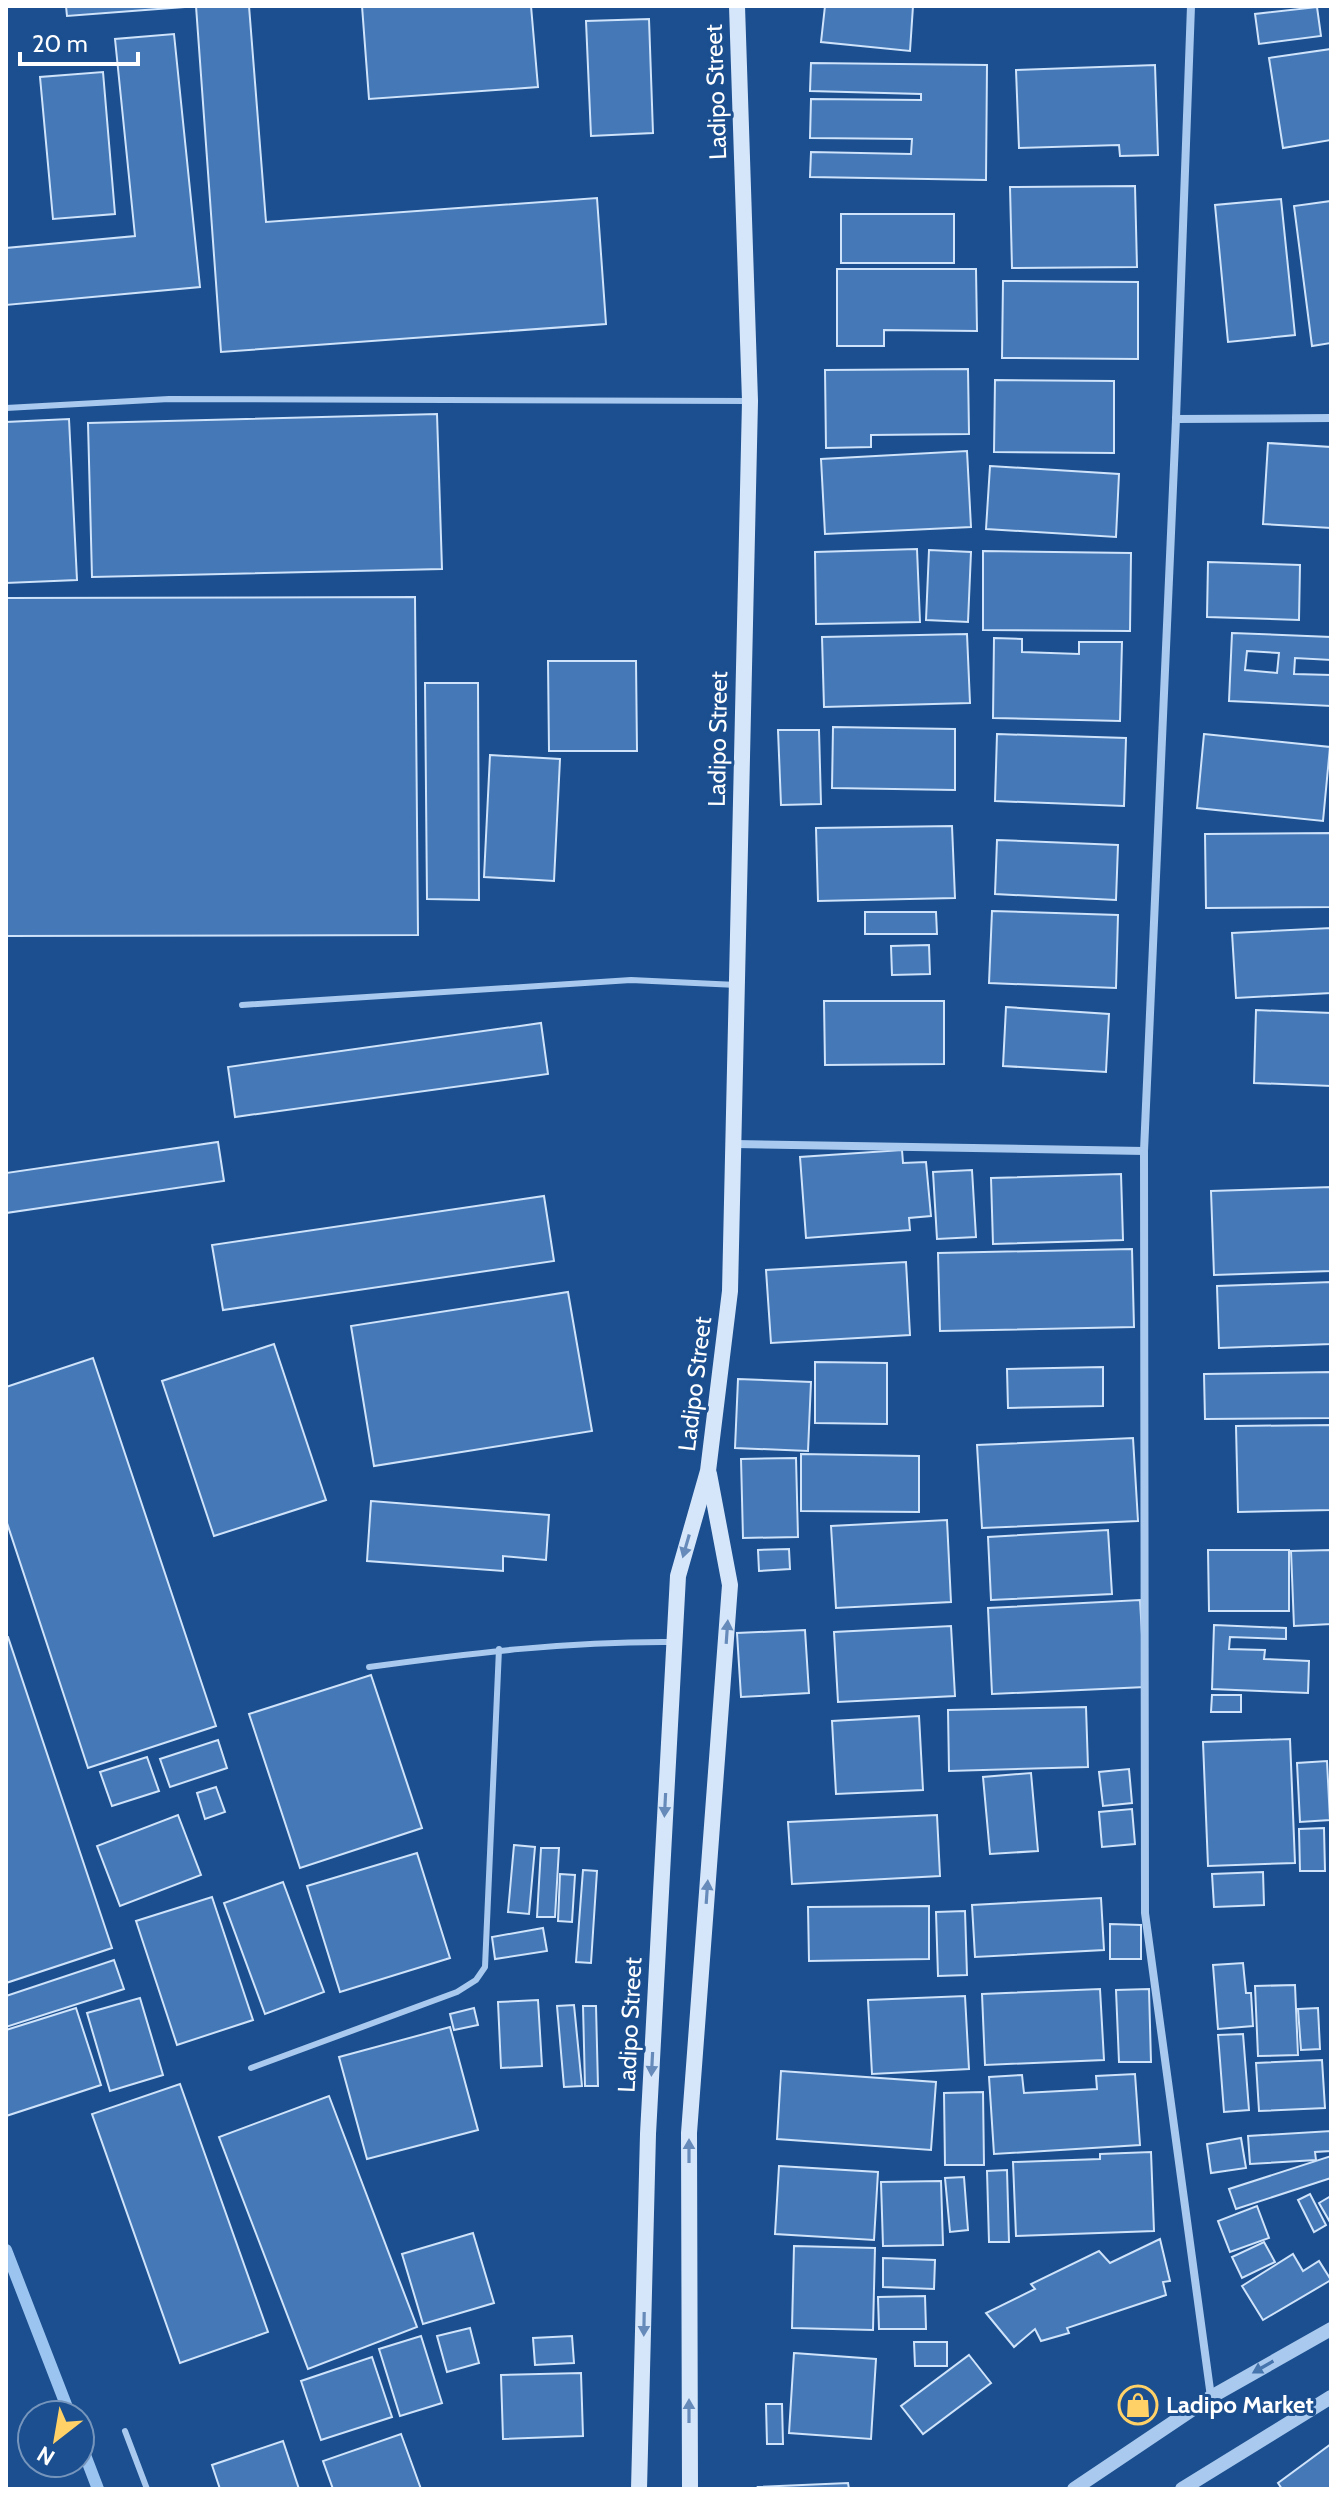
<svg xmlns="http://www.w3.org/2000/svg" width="1337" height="2495" font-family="Cabin,sans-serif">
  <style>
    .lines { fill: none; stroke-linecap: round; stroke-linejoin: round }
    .stream { stroke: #9cc4f0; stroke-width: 12 }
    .building { fill: #4478b7; stroke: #cfe3fa; stroke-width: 2; fill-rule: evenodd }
    .service { stroke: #a9c9ee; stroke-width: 6 }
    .minor { stroke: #a9c9ee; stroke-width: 8 }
    .tertiary { stroke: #a9c9ee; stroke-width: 14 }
    .secondary { stroke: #d6e6fa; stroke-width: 16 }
    .oneway { fill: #668bba }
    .oneway2 { fill: #4674ac }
    .labels { text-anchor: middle; stroke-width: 6; stroke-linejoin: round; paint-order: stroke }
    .street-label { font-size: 24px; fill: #fff; stroke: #1b4f8f }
    .poi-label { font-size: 24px; font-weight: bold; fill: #fff; stroke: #1b4f8f; text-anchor: start }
  </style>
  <rect width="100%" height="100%" fill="#1b4f8f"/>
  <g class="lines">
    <g class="stream">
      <polyline points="6,2250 70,2415"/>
      <polyline points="80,2442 98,2489"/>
    </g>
  </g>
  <g class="building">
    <polygon points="66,6 184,6 184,7 67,16"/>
    <polygon points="196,6 249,6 266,222 597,198 606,324 221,352"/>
    <polygon points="362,6 531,6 538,87 369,99"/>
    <polygon points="825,6 913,6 910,51 821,42"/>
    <polygon points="1317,7 1321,36 1259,44 1255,14"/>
    <polygon points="649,19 653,133 591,136 586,21"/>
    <polygon points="174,34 200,287 6,305 6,248 135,236 115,39"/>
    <polygon points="1331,49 1331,140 1283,148 1269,58"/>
    <polygon points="811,63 987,65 986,180 810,177 811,152 911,154 912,139 810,138 811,99 921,100 921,94 810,91"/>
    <polygon points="1155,65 1158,155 1120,156 1119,145 1019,148 1016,70"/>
    <polygon points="103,72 115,214 53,219 40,77"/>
    <polygon points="1135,186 1137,267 1012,268 1010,187"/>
    <polygon points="1281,199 1295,335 1228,342 1215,205"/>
    <polygon points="1331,201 1331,343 1312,346 1294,206"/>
    <rect x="841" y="214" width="113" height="49"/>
    <polygon points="837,269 976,269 977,331 884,330 884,346 837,346"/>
    <polygon points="1003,281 1138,282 1138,359 1002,358"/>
    <polygon points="968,369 969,434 871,435 871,447 826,448 825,370"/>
    <polygon points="995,380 1114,381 1114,453 994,452"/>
    <polygon points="437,414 442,569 92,577 88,423"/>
    <polygon points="69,419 77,580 6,583 6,422"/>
    <polygon points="1268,443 1331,447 1331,528 1263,524"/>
    <polygon points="967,451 971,527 825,534 821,459"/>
    <polygon points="990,466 1119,474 1116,537 986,529"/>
    <polygon points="917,549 920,622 816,624 815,552"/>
    <polygon points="929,550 971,552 968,622 926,620"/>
    <polygon points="983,551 1131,553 1130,631 983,630"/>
    <polygon points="1208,562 1300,565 1299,620 1207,617"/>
    <polygon points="415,597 418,935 6,936 6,598"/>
    <path d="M1232,633L1331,637V660L1295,658L1294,674L1331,675V706L1229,701ZM1247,651L1279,653L1277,673L1245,670Z"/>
    <polygon points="967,634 970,703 824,707 822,637"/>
    <polygon points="994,638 1022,639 1022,652 1079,654 1079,642 1122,642 1120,721 993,718"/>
    <polygon points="548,661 636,661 637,751 549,751"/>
    <polygon points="425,683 478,683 479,900 427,899"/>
    <polygon points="833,727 955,729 955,790 832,788"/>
    <polygon points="778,730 819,730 821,804 781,805"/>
    <polygon points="997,734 1126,738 1124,806 995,801"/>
    <polygon points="1204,734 1330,747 1323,821 1197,808"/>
    <polygon points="490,755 560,759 554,881 484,877"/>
    <polygon points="952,826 955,898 818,901 816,828"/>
    <polygon points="1331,833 1331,907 1206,908 1205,834"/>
    <polygon points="997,840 1118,845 1116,900 995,894"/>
    <polygon points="992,911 1118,915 1116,988 989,983"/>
    <polygon points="865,912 936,912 937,934 865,934"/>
    <polygon points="1331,928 1331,993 1236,998 1232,933"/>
    <polygon points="929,945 930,974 892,975 891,946"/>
    <polygon points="824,1001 944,1001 944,1064 825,1065"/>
    <polygon points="1006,1007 1109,1014 1106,1072 1003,1066"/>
    <polygon points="1256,1010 1331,1013 1331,1086 1254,1083"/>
    <polygon points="541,1023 548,1074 235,1117 228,1067"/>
    <polygon points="218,1142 224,1181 6,1213 6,1173"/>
    <polygon points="902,1150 903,1163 926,1162 931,1216 909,1218 910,1230 806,1238 800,1157"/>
    <polygon points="972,1170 976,1237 937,1239 933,1172"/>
    <polygon points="1121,1174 1123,1240 993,1244 991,1178"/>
    <polygon points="1331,1187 1331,1271 1214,1275 1211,1191"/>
    <polygon points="544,1196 554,1261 223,1310 212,1245"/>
    <polygon points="1132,1249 1134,1327 940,1331 938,1253"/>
    <polygon points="906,1262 910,1335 771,1343 766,1270"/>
    <polygon points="1331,1282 1331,1344 1219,1348 1217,1286"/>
    <polygon points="568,1292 592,1431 374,1466 351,1326"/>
    <polygon points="274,1344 326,1500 214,1536 162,1381"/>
    <polygon points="93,1358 216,1726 88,1768 6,1520 6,1387"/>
    <polygon points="815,1362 887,1363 887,1424 815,1423"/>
    <polygon points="1103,1367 1103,1406 1008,1408 1007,1369"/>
    <polygon points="1331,1372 1331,1418 1205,1419 1204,1374"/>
    <polygon points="738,1379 811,1382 808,1451 735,1448"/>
    <polygon points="1331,1425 1331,1510 1238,1512 1236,1426"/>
    <polygon points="1133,1438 1138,1521 982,1528 977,1445"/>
    <polygon points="801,1454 919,1456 919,1512 801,1511"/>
    <polygon points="796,1458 798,1537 743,1538 741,1459"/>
    <polygon points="371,1501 549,1515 546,1560 503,1556 503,1571 367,1561"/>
    <polygon points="947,1520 951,1602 836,1608 831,1526"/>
    <polygon points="1108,1530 1112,1594 991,1600 988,1537"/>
    <polygon points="789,1549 790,1569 759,1571 758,1550"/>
    <polygon points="1208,1550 1289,1550 1289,1611 1209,1611"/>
    <polygon points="1331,1550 1331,1624 1294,1626 1291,1551"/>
    <polygon points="1140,1600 1145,1687 992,1694 988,1608"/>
    <polygon points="1214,1625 1286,1628 1286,1639 1230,1637 1229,1649 1265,1650 1264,1659 1309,1661 1308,1693 1212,1689"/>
    <polygon points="951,1626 955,1696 838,1702 834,1632"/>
    <polygon points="805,1630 809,1693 741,1697 737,1633"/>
    <polygon points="6,1637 8,1637 112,1948 6,1983"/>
    <polygon points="371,1675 422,1828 300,1868 249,1714"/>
    <polygon points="1212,1695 1241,1695 1241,1712 1211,1712"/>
    <polygon points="1086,1707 1088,1767 949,1771 948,1710"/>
    <polygon points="919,1716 923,1790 836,1794 832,1721"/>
    <polygon points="1290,1739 1295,1863 1208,1866 1203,1742"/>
    <polygon points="218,1740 227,1768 170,1787 160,1759"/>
    <polygon points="147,1757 159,1791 112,1806 100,1772"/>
    <polygon points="1327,1761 1330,1820 1300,1822 1297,1763"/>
    <polygon points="1129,1769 1132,1803 1103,1806 1099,1772"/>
    <polygon points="1031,1773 1038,1851 990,1854 983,1777"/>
    <polygon points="216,1787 225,1812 205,1819 197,1793"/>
    <polygon points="1132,1809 1135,1844 1102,1847 1099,1812"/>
    <polygon points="178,1815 201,1875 120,1906 97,1846"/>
    <polygon points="937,1815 940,1876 792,1884 788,1822"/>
    <polygon points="1324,1828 1325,1871 1300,1871 1299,1829"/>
    <polygon points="514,1845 535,1847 529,1914 508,1912"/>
    <polygon points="541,1848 559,1848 555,1917 537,1917"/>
    <polygon points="417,1853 450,1958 340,1992 307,1886"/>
    <polygon points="583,1870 597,1871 591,1963 576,1962"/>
    <polygon points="1263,1872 1264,1905 1214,1907 1212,1874"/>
    <polygon points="560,1874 575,1875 572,1922 558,1921"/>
    <polygon points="283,1882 324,1992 265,2014 224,1903"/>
    <polygon points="212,1897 253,2020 177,2045 136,1921"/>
    <polygon points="1101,1898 1104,1950 975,1957 972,1905"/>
    <polygon points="929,1906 929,1959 809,1961 808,1907"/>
    <polygon points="965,1911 967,1975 938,1976 936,1912"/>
    <polygon points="1110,1924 1141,1925 1141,1959 1110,1959"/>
    <polygon points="543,1928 547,1951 495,1959 492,1937"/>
    <polygon points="114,1960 124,1989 6,2027 6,1996"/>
    <polygon points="1243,1963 1246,1993 1251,1993 1253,2026 1218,2029 1213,1965"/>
    <polygon points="1295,1985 1298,2055 1258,2056 1255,1986"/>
    <polygon points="1100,1989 1104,2060 985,2065 982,1994"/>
    <polygon points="1149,1989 1151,2062 1119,2062 1116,1990"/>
    <polygon points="965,1996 969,2069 872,2074 868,2000"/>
    <polygon points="140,1998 163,2075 110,2091 87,2013"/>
    <polygon points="538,2000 542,2066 501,2068 498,2002"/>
    <polygon points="574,2005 582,2086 564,2087 557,2006"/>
    <polygon points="583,2006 596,2006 598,2086 585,2086"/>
    <polygon points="76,2008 101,2085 6,2116 6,2030"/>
    <polygon points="474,2008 478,2025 454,2030 450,2014"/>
    <polygon points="1318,2008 1320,2049 1301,2050 1298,2009"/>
    <polygon points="450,2027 478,2130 367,2159 339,2057"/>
    <polygon points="1243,2034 1249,2110 1224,2112 1218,2035"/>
    <polygon points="1322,2060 1325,2108 1259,2111 1256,2063"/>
    <polygon points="781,2071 936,2082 931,2150 777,2139"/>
    <polygon points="1135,2074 1140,2145 994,2154 989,2077 1022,2075 1024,2093 1097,2089 1096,2076"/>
    <polygon points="180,2084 268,2332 180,2363 92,2114"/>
    <polygon points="983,2092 984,2165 945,2165 944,2093"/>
    <polygon points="329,2096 417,2327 308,2369 219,2137"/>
    <polygon points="1331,2131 1331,2151 1315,2152 1316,2160 1250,2164 1248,2136"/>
    <polygon points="1241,2138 1246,2168 1211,2173 1207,2144"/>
    <polygon points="1151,2152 1154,2231 1016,2236 1013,2162 1100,2159 1100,2154"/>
    <polygon points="1331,2156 1331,2178 1236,2209 1229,2189"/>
    <polygon points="779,2166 878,2172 874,2240 775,2234"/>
    <polygon points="1007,2170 1009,2242 989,2242 987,2171"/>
    <polygon points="964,2177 968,2230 950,2232 945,2178"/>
    <polygon points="941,2181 943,2245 883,2246 881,2182"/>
    <polygon points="1310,2194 1326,2225 1314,2232 1298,2200"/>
    <polygon points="1331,2196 1331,2224 1319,2203"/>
    <polygon points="1257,2206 1269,2238 1230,2252 1218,2221"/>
    <polygon points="473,2233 494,2303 423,2324 402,2254"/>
    <polygon points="1160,2239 1170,2281 1163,2282 1166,2295 1067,2328 1069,2333 1041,2341 1035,2329 1014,2347 986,2313 1035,2289 1031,2284 1099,2251 1110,2263"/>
    <polygon points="1264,2242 1275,2262 1242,2278 1232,2257"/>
    <polygon points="794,2246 875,2248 873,2330 792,2328"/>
    <polygon points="1293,2254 1303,2271 1319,2261 1331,2280 1263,2320 1242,2286"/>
    <polygon points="883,2258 935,2260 934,2289 883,2287"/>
    <polygon points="925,2296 926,2329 879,2329 878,2297"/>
    <polygon points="470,2328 479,2363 447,2372 437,2336"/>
    <polygon points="421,2336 442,2403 400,2416 379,2349"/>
    <polygon points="572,2336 574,2363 535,2365 533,2338"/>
    <polygon points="914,2342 947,2342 947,2366 915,2366"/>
    <polygon points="794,2353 876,2359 871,2439 789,2433"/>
    <polygon points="969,2355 991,2383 923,2434 901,2406"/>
    <polygon points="372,2357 392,2417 321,2440 301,2381"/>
    <polygon points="581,2373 583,2436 503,2439 501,2375"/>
    <polygon points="766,2404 782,2404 783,2444 767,2444"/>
    <polygon points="401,2434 421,2489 333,2489 323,2461"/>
    <polygon points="283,2441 299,2489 220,2489 212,2465"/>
    <polygon points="1331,2444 1331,2489 1282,2489 1278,2483"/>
    <polygon points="848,2483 849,2489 759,2489 758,2487"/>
  </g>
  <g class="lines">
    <g class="service">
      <polyline points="6,408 169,399 750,401"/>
      <polyline points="242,1005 631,980 737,985"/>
      <path d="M369,1667C471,1653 571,1641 674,1642"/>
      <polyline points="251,2068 457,1992 476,1980 485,1967 499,1649"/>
      <polyline points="125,2431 147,2489"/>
    </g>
    <g class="minor">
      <polyline points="1191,6 1176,419 1144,1151 1145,1913 1211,2397"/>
      <polyline points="1176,419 1331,418"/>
      <polyline points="734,1144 1144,1151"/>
    </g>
    <g class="tertiary">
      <polyline points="1074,2489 1211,2397 1331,2329"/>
      <polyline points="1182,2489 1331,2397"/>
    </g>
    <g class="secondary">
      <polyline points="639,2489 648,2134 678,1576 708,1471 730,1291 750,401 737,6"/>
      <polyline points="690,2489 689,2133 730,1585 709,1474"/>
    </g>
  </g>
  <defs><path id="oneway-solid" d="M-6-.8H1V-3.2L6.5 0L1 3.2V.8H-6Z" transform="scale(2)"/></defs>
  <g class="oneway">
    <use href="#oneway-solid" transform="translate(686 1546) rotate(106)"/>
    <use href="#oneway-solid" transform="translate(727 1632) rotate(-86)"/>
    <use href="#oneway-solid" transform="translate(665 1805) rotate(93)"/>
    <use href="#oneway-solid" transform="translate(707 1892) rotate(-86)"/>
    <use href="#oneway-solid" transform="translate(652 2064) rotate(93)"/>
    <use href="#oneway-solid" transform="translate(689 2151) rotate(-90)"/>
    <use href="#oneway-solid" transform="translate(644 2324) rotate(91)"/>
    <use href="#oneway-solid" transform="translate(689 2411) rotate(-90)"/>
  </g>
  <use class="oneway2" href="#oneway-solid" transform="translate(1263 2367) rotate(150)"/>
  <defs>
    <g id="shop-ring" transform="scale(2)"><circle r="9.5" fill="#1b4f8f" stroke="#ffd166" stroke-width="1.5"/><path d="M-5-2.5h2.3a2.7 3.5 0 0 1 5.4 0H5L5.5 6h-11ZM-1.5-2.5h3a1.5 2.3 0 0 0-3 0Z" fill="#ffd166"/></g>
  </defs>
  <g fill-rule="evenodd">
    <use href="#shop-ring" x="1138" y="2405"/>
  </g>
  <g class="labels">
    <g class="street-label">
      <text transform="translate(716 92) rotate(-92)" y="8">Ladipo Street</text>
      <text transform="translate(718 739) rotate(-89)" y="8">Ladipo Street</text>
      <text transform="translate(695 1384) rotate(-83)" y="8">Ladipo Street</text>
      <text transform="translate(630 2025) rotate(-87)" y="8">Ladipo Street</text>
    </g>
    <g class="poi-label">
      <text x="1166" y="2413">Ladipo Market</text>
    </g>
  </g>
  <rect width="1337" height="2495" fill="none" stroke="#ffffff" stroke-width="16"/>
  <g transform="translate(56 2439) rotate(211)"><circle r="38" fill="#1b4f8f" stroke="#7695bc" stroke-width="2"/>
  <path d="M0-6L14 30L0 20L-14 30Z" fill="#ffd166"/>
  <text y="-12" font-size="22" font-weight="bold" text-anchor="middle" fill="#ffffff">N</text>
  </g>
  <path d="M20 52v12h118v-12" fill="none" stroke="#ffffff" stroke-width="4"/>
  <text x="32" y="52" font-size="24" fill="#ffffff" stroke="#1b4f8f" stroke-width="6" paint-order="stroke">20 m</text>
</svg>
